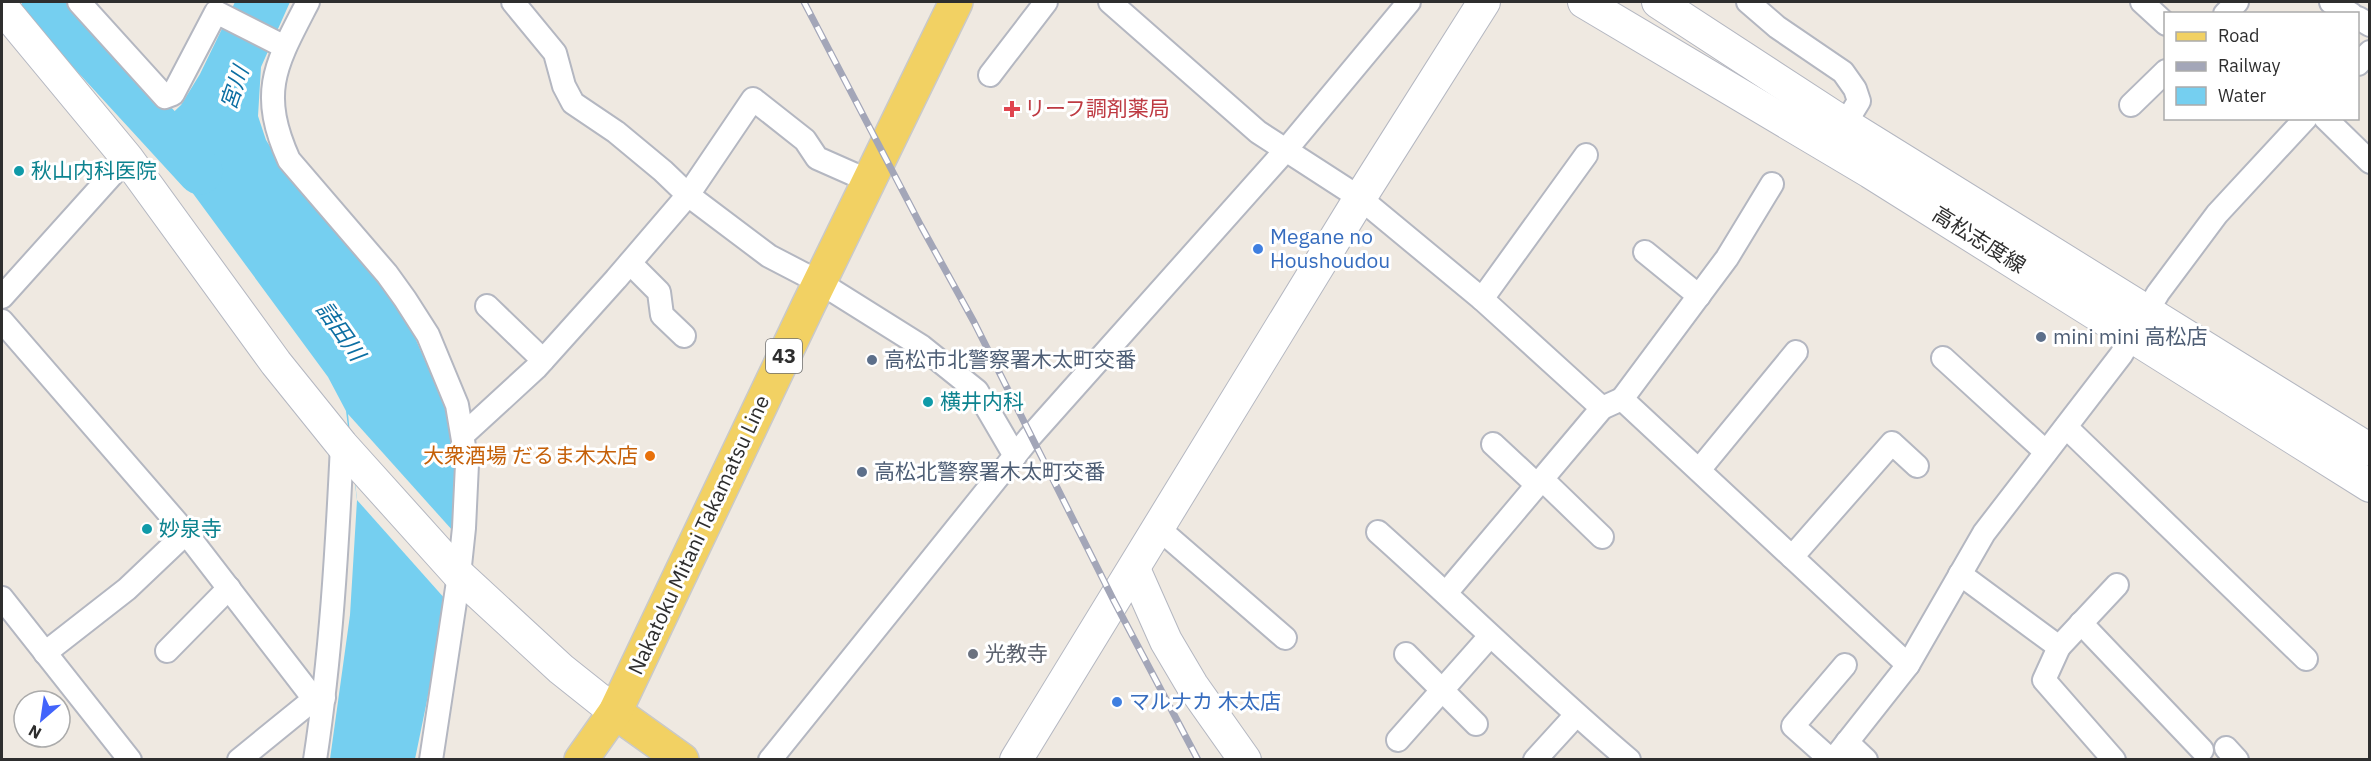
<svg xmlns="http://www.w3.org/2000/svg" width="2371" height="761" font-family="'IBM Plex Sans','Noto Sans JP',sans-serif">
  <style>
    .water { fill: #75cff0 }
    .pier { fill: #efe9e1 }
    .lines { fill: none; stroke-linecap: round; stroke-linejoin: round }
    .river { stroke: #75cff0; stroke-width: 45 }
    .street-casing { stroke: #b4b7c1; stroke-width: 26 }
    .secondary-casing { stroke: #b4b7c1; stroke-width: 34 }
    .primary-casing { stroke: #c9c9c9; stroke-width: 36 }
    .street { stroke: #fff; stroke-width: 22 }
    .secondary { stroke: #fff; stroke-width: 32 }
    .primary { stroke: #f2d163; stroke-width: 33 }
    .rail-casing { stroke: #a3a6b8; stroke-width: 7 }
    .rail { stroke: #fff; stroke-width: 4.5; stroke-dasharray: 14; stroke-linecap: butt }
    .health-dot { fill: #e0444e; stroke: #fff; stroke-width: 2 }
    .culture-dot { fill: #0f9aa8; stroke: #fff; stroke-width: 2 }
    .shop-dot { fill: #3f7fe0; stroke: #fff; stroke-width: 2 }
    .service-dot { fill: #5c6f8a; stroke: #fff; stroke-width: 2 }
    .food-dot { fill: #e8710a; stroke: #fff; stroke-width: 2 }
    .worship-dot { fill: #6b7280; stroke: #fff; stroke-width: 2 }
    .labels { text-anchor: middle; stroke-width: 6; stroke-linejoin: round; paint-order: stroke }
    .shield { fill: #fff; stroke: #6d6d6d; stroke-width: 1.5 }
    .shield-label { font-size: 20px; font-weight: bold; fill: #2e2e2e }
    .health-label { font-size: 21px; fill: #be3a42; stroke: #fff; text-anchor: start }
    .culture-label { font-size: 21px; fill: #0d838f; stroke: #fff; text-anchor: start }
    .shop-label { font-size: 21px; fill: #366cbe; stroke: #fff; text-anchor: start }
    .street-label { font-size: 21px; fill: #2e2e2e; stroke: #fff }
    .service-label { font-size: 21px; fill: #4e5e75; stroke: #fff; text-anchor: start }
    .food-label { font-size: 21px; fill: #c56008; stroke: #fff; text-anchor: end }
    .worship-label { font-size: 21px; fill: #5b616d; stroke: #fff; text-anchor: start }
    .water-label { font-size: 22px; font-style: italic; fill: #0d6fa3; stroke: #fff }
  </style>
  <rect width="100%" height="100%" fill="#efe9e1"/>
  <polygon class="water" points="235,2 290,2 261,67 258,116 266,140 287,173 377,277 406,317 446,408 457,448 453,523 444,618 415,759 330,759 350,615 357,500 346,411 328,377 150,135 181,105 200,74"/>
  <polygon class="pier" points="348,414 453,531 446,600 357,500"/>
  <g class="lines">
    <polyline class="river" points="44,2 200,172"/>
    <g class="street-casing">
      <g id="street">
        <polyline points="79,2 165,97 173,94 216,12 285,47"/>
        <path d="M308,2C276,64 258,91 289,160L387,274L405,299L428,335L457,405L467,464L464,528L459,575L431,760"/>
        <polyline points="513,2 555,53 564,86 573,103 616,132 663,171 688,195 769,256 819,282 921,346 977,391 1015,456"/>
        <polyline points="1110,2 1258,132 1360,198 1482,299 1602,408 1446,593"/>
        <polyline points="1748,2 1777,27 1843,72 1855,89 1859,101 1845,124"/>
        <polyline points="2142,2 2166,24"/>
        <polyline points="2331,2 2351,14"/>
        <polyline points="2225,14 2237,2"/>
        <polyline points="2358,18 2370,25"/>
        <polyline points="2358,64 2370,52"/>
        <polyline points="990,75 1046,2"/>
        <polyline points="2131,105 2166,71"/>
        <polyline points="2325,118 2370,162"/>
        <polyline points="1645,252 1699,296"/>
        <polyline points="630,263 659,292 662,315 684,336"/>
        <polyline points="2,297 127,158"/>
        <polyline points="1482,299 1586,155"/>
        <polyline points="487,306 543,360"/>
        <polyline points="2,321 186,533"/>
        <polyline points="1943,358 2046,452"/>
        <polyline points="1622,399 1727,258 1772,184"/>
        <polyline points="1602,408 1622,399 1908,665"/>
        <polyline points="2066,427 2306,659"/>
        <polyline points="463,435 536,368 616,279 688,195 753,99 805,140 817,158 869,181"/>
        <polyline points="1493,444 1537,485"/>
        <polyline points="1699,470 1796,352"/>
        <polyline points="1542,479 1602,537"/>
        <polyline points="1157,527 1285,638"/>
        <path d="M1378,532C1462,607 1543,687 1629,760"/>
        <polyline points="1792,557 1892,443 1917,466"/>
        <polyline points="1960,574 2059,647 2117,585"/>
        <polyline points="2,598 130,760"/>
        <polyline points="2081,623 2202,750"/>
        <polyline points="2059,647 2044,680 2114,760"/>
        <polyline points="167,651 229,588"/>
        <polyline points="45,653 127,589 186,533 314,699"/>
        <polyline points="1406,654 1476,724"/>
        <polyline points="1398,740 1490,636"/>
        <polyline points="1847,742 1866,760"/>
        <polyline points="2226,748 2237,760"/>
        <polyline points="239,760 314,699 324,698"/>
        <path d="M315,760C331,655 337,550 342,445"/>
        <polyline points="770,760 1030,437 1285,151 1409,2"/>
        <polyline points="1535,760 1576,715"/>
        <polyline points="1831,760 1793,726 1845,665"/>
        <polyline points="1833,760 1908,665 1984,533 2121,355 2158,293 2217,214 2306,118"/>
      </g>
    </g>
    <g class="secondary-casing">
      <g id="secondary">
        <polyline points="1584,2 1870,172 2370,486"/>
        <polyline points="1658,2 1845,124 2370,450"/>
        <polyline points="2,7 127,158 276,363 342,445 459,575 561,669 615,712"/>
        <polyline points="1134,569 1166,641 1192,685 1245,760"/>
        <polyline points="1016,760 1360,198 1484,2"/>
      </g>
    </g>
    <g class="primary-casing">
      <g id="primary">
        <polyline points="615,712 682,760"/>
        <polyline points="581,760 615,712 808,306 956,2"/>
      </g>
    </g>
    <use href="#street" class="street"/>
    <use href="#secondary" class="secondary"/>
    <use href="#primary" class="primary"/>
    <g class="rail-casing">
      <polyline id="rail" points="804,2 921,226 974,322 1114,601 1198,760"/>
    </g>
    <use href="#rail" class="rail"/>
  </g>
  <path class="health-dot" d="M1009 100h6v6h6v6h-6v6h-6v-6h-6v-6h6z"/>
  <g class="culture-dot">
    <circle cx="19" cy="171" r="6"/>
    <circle cx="928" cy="402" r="6"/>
    <circle cx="147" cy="529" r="6"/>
  </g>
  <g class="shop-dot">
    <circle cx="1258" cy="249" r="6"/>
    <circle cx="1117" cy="702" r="6"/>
  </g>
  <g class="service-dot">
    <circle cx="2041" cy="337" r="6"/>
    <circle cx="872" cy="360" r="6"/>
    <circle cx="862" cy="472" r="6"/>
  </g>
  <circle class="food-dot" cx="650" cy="456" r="6"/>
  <circle class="worship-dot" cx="973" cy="654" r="6"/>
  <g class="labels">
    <rect class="shield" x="766" y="339" width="36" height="34" rx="4.5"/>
    <g class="shield-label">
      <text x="784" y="363">43</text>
    </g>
    <g class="health-label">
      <text x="1024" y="116">リーフ調剤薬局</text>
    </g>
    <g class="culture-label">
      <text x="31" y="178">秋山内科医院</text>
      <text x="940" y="409">横井内科</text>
      <text x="159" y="536">妙泉寺</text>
    </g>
    <g class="shop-label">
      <text x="1270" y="244">Megane no<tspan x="1270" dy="24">Houshoudou</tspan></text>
      <text x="1129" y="709">マルナカ 木太店</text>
    </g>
    <g class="street-label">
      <text transform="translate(1979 240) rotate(32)" y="7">高松志度線</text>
      <text transform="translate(699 535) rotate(-65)" y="7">Nakatoku Mitani Takamatsu Line</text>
    </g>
    <g class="service-label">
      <text x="2053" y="344">mini mini 高松店</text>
      <text x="884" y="367">高松市北警察署木太町交番</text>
      <text x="874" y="479">高松北警察署木太町交番</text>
    </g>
    <g class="food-label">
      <text x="638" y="463">大衆酒場 だるま木太店</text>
    </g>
    <g class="worship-label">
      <text x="985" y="661">光教寺</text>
    </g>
    <g class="water-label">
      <text transform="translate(234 88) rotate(-71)" y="8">宮川</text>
      <text transform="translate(341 331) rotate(55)" y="8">詰田川</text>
    </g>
  </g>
  <rect width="2371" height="761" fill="none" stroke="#2e2e2e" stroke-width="6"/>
  <rect x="2164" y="12" width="195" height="108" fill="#ffffff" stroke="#ababab" stroke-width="1.5"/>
  <rect x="2176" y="32" width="30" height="9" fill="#f2d163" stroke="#ababab" stroke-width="1.5"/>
  <text x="2218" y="42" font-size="18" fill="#2e2e2e">Road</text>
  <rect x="2176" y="62" width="30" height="9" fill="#a3a6b8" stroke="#ababab" stroke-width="1.5"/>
  <text x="2218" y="72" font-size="18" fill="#2e2e2e">Railway</text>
  <rect x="2176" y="87" width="30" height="18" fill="#75cff0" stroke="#ababab" stroke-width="1.5"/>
  <text x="2218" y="102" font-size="18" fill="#2e2e2e">Water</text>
  <g transform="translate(42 719) rotate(209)"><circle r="28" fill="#ffffff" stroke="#ababab" stroke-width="1.5"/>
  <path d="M0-4.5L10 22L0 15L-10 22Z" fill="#4264fb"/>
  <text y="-9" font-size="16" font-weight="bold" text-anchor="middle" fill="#2e2e2e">N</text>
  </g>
</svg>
